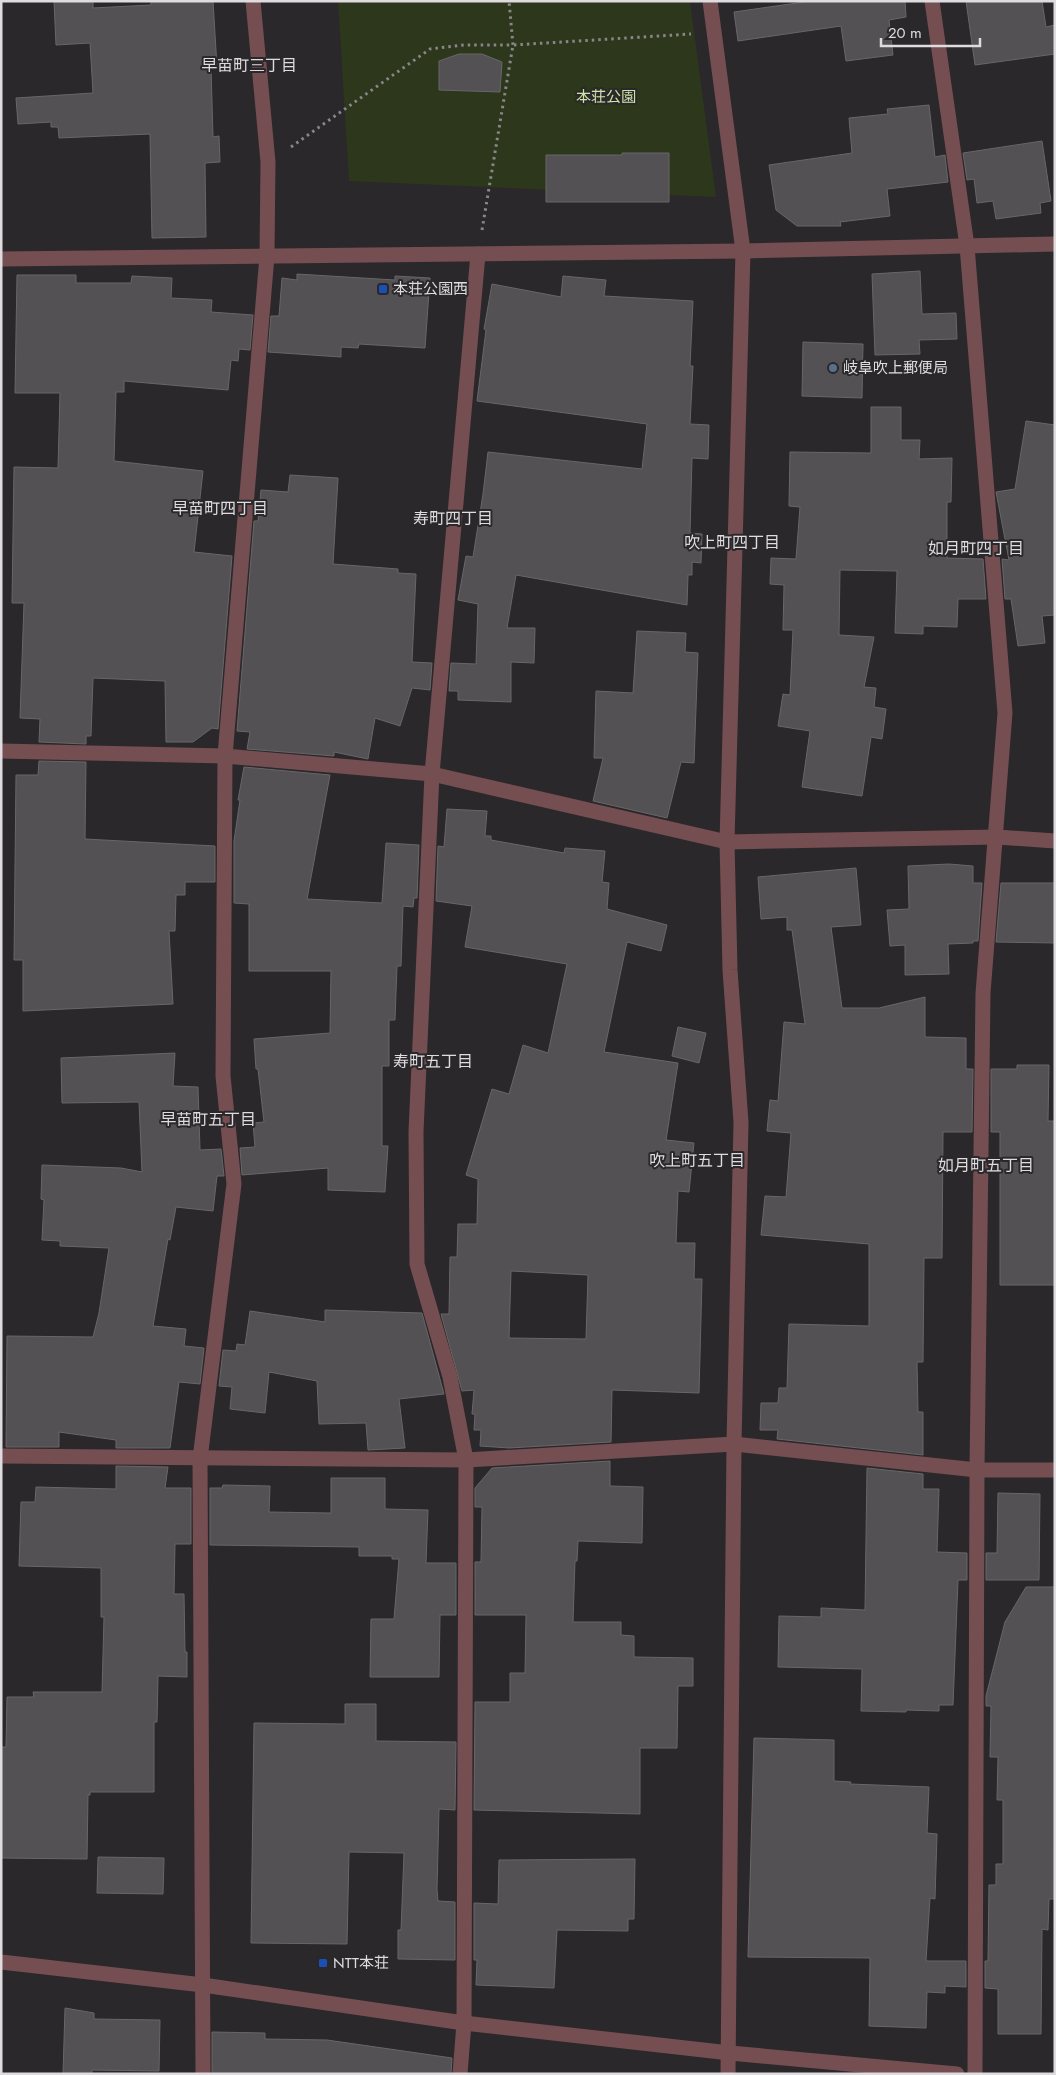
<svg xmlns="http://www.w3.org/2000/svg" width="1056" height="2075" font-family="Jost,'Noto Sans JP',sans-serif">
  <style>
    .green { fill: #2d371c }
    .building { fill: #535153; stroke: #696669; fill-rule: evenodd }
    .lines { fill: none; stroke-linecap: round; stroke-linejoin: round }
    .path { stroke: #888688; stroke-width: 3; stroke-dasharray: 2.5 4; stroke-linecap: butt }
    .minor { stroke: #754e51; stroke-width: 15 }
    .transit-dot { fill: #1a4fb4; stroke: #2a282a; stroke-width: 2 }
    .service-dot { fill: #5c6f8a; stroke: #2a282a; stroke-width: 2 }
    .labels { text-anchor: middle; stroke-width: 4; stroke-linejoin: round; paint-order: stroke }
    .park-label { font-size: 15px; fill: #cbe3a5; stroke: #2a282a }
    .poi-label { font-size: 15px; fill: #dedcde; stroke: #2a282a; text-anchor: start }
    .neighbourhood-label { font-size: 16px; fill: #dedcde; stroke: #2a282a }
  </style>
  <rect width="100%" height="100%" fill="#2a282a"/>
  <polygon class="green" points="338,1 690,1 716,197 349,181"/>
  <g class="building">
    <polygon points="54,1 93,1 93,8 151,5 151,1 213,1 217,67 211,68 213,137 219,136 220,162 205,163 206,237 152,238 150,134 59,138 58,127 51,127 51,122 18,124 16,98 93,93 90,43 56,45"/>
    <polygon points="811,1 905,1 906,17 889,20 893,55 846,61 841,26 738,41 734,12"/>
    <polygon points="966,1 1042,1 1046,27 1055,25 1055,54 975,65"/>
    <polygon points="459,54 482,54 502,62 500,92 439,90 439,61"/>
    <polygon points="929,105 935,157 945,155 948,182 887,189 890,216 840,222 841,226 797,226 776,210 769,165 852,153 849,118 888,114 887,109"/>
    <polygon points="1042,141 1051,201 1040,203 1041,213 996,219 993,201 977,203 974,179 967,180 963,153"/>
    <polygon points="622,153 669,153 669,202 546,202 546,155 622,155"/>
    <polygon points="920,271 922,314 956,313 957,339 919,340 920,354 875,355 872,274"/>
    <polygon points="297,274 395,280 395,276 430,278 425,348 359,344 358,348 341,347 341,357 268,352 271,316 279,316 282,278 297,280"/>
    <polygon points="17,275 76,275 76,283 131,283 132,276 172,278 171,298 212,300 211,312 253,315 250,350 239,349 238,361 231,360 228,390 124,381 124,392 116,392 114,461 203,471 194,552 232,556 218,729 212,728 193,742 166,742 165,681 93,678 91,736 86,736 86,744 39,742 40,719 20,718 24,603 12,603 14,467 58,468 60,393 15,393"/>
    <polygon points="563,276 606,280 604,296 693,301 690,366 693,366 690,424 709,425 708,459 692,458 690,533 702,534 701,563 692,562 692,575 688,575 687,605 516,575 507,628 535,628 534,663 511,662 511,702 458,700 458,691 449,691 451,663 476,664 478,604 458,600 466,556 473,557 483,494 488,452 642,469 647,424 477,401 486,330 484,329 492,284 561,297"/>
    <polygon points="803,342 863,344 862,398 802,396"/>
    <polygon points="871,407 901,407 901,440 920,440 919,459 952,458 951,502 947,502 947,558 983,559 986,599 958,599 957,627 923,626 923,634 895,633 897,571 840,570 839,635 874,637 864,687 876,688 874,707 886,709 882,739 871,737 862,796 802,787 810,731 778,726 783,694 790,695 793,630 783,630 784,585 770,584 771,558 796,559 800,507 789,506 790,452 871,453"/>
    <polygon points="1026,421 1055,425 1055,615 1042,616 1045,643 1018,646 1011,599 1005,599 1002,559 1009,560 996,492 1015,489"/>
    <polygon points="290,475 338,478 333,564 398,569 398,573 416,574 412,662 432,663 430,690 412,688 400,726 375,718 368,759 334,752 334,756 247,749 250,732 237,731 254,521 258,521 261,490 288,492"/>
    <polygon points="637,631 686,633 685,652 698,653 694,763 681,762 667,818 593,801 603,758 594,758 596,691 633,693"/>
    <polygon points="39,761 86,762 85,839 215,846 215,882 185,882 185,895 176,895 175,931 169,931 173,1004 23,1011 23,960 14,960 16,775 38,775"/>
    <polygon points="244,767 330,775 307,899 382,903 386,843 419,845 417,898 414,898 413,907 403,906 401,966 397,966 395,1020 389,1020 389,1066 382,1066 382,1146 388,1146 385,1192 328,1190 328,1168 242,1175 240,1148 255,1147 253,1123 264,1122 258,1069 256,1069 254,1039 330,1033 331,971 249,971 249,904 234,903 234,841 240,800 238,800"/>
    <path d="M447,809L487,811L485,836H491V840L564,853L565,848L605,851L602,882L609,883L607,909L667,925L661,951L627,942L604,1052L678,1063L666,1140L694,1143L689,1192L678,1191L676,1243H695L694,1279H702L699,1393L612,1390L611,1442L509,1448L480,1446L481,1430H474L475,1414H472L474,1390L462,1391L441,1314H449L450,1257H457L458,1224H477L478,1179L466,1175L492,1089L509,1094L523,1045L548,1053L567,964L465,947L472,906L436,901L438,846L444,847ZM511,1271L588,1275L586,1339L509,1338Z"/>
    <polygon points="949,864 973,866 973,883 982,883 978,941 973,941 973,943 948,944 949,974 905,975 905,945 890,946 887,910 909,909 908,866"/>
    <polygon points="856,868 861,925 831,927 842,1008 879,1008 925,997 925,1037 966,1038 966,1069 973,1069 972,1132 943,1132 942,1258 924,1258 923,1362 917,1362 918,1412 923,1412 923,1455 777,1439 778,1430 760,1430 761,1403 778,1403 779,1388 787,1388 789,1324 869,1326 869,1244 761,1235 765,1196 786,1197 791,1133 767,1131 770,1100 778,1101 784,1022 805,1024 792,930 787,930 787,917 761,919 758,877"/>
    <polygon points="1001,883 1055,883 1055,943 996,942"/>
    <polygon points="678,1027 706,1033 699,1063 672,1056"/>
    <polygon points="175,1053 173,1086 198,1087 200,1150 221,1149 224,1176 217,1176 213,1211 176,1207 170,1240 168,1239 153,1326 186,1329 184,1346 204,1348 200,1384 179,1382 170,1448 116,1448 116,1440 59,1432 59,1447 6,1447 7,1336 93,1337 99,1313 109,1248 60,1246 60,1241 42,1240 44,1200 41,1199 42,1165 121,1168 142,1172 139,1102 62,1103 61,1058"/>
    <polygon points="1017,1065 1049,1065 1048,1121 1055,1121 1055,1285 1000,1285 1000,1132 991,1132 991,1069 1017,1069"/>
    <polygon points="325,1310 422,1313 444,1394 399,1399 405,1448 368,1450 366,1423 319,1424 317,1381 269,1372 265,1413 230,1409 232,1387 219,1386 223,1350 236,1351 237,1344 245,1345 250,1311 325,1322"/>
    <polygon points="610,1461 610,1486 643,1487 642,1543 578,1541 577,1561 575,1561 573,1622 621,1622 621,1635 634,1636 634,1657 693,1658 693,1686 678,1686 677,1748 640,1748 640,1814 474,1810 475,1702 510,1702 510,1673 525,1673 526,1615 475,1615 475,1562 481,1562 482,1507 475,1507 475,1488 492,1468"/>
    <polygon points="116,1466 168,1467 165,1488 191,1488 191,1544 175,1544 174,1594 184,1594 185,1652 187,1652 187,1677 158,1676 157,1722 154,1722 154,1792 90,1792 90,1795 88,1795 87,1859 1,1858 1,1747 6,1747 7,1697 34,1697 33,1692 102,1692 104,1617 101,1617 101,1568 19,1566 21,1502 35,1502 36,1487 116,1489"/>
    <polygon points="867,1468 923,1474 923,1489 939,1489 937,1552 967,1553 967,1580 958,1580 953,1705 939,1705 939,1711 906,1710 906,1712 861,1711 862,1669 778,1667 779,1616 821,1617 821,1608 865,1610"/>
    <polygon points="331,1478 385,1478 385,1509 428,1510 426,1563 456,1563 456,1615 440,1615 439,1677 370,1677 371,1619 394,1619 399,1559 392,1559 392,1556 359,1556 359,1547 210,1545 210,1488 222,1488 223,1485 270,1486 269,1512 331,1513"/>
    <polygon points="998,1493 1040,1494 1039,1580 986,1580 986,1553 997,1553"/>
    <polygon points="1026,1587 1055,1587 1054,1899 1049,1899 1048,1930 1042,1929 1041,2034 998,2034 998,1989 985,1988 985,1961 988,1961 989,1885 996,1885 996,1864 1003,1864 1003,1800 997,1800 998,1757 990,1757 991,1706 986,1706 986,1696 1005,1622"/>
    <polygon points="345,1704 376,1704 376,1741 456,1742 455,1810 439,1809 437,1889 438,1901 455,1902 455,1960 398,1959 398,1930 401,1930 404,1853 349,1852 347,1944 251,1943 254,1723 345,1724"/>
    <polygon points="754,1738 834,1740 834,1781 851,1782 850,1784 929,1787 927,1833 937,1834 935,1899 930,1898 926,1961 966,1961 966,1987 945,1986 945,1993 927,1992 926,2028 869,2026 870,1958 748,1957"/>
    <polygon points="98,1857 164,1858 163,1894 97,1893"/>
    <polygon points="635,1859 634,1919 628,1919 628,1931 557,1930 554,1988 476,1985 477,1960 474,1960 474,1903 498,1904 499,1860"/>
    <polygon points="65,2008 94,2013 94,2019 160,2020 159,2071 92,2070 92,2074 63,2074"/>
    <polygon points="212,2032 265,2033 265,2039 327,2040 452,2058 451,2074 212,2074"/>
  </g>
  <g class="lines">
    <g class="path">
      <polyline points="291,147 430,49 464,45 513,45 509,1"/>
      <polyline points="482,230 513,45 691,34"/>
    </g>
    <g class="minor">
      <polyline points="710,1 743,251 727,842 730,970 741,1122 734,1444 728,2074"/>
      <polyline points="932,1 967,246 1005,713 983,993 977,1470 975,2074"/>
      <polyline points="1,259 743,251 1055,244"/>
      <polyline points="1,751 225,756 432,774 727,842 997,837 1055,841"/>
      <polyline points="1,1456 466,1460 734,1444 977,1470 1055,1470"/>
      <polyline points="1,1962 203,1985 464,2023 730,2053 957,2074"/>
      <polyline points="203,2074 200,1459 234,1184 223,1076 225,756 267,256 268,162 253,1"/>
      <polyline points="460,2074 464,2023 466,1460 450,1377 417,1264 416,1132 432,774 478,254"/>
    </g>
  </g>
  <g class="transit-dot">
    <rect x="378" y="284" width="10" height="10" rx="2.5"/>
    <rect x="318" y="1958" width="10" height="10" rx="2.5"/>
  </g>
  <circle class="service-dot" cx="833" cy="368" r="5"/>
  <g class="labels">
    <g class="park-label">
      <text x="606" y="102">本荘公園</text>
    </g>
    <g class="poi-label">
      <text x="393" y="294">本荘公園西</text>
      <text x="843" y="373">岐阜吹上郵便局</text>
      <text x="333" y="1968">NTT本荘</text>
    </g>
    <g class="neighbourhood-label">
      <text x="249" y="71">早苗町三丁目</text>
      <text x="220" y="514">早苗町四丁目</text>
      <text x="453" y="524">寿町四丁目</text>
      <text x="732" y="548">吹上町四丁目</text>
      <text x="976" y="554">如月町四丁目</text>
      <text x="433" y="1067">寿町五丁目</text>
      <text x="208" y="1125">早苗町五丁目</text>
      <text x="697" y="1166">吹上町五丁目</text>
      <text x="986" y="1171">如月町五丁目</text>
    </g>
  </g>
  <rect width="1056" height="2075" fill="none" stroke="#dedcde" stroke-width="5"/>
  <path d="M881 38v8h99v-8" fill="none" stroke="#dedcde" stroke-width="2.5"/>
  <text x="888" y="38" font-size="15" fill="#dedcde" stroke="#2a282a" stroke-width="4" paint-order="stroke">20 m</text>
</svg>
